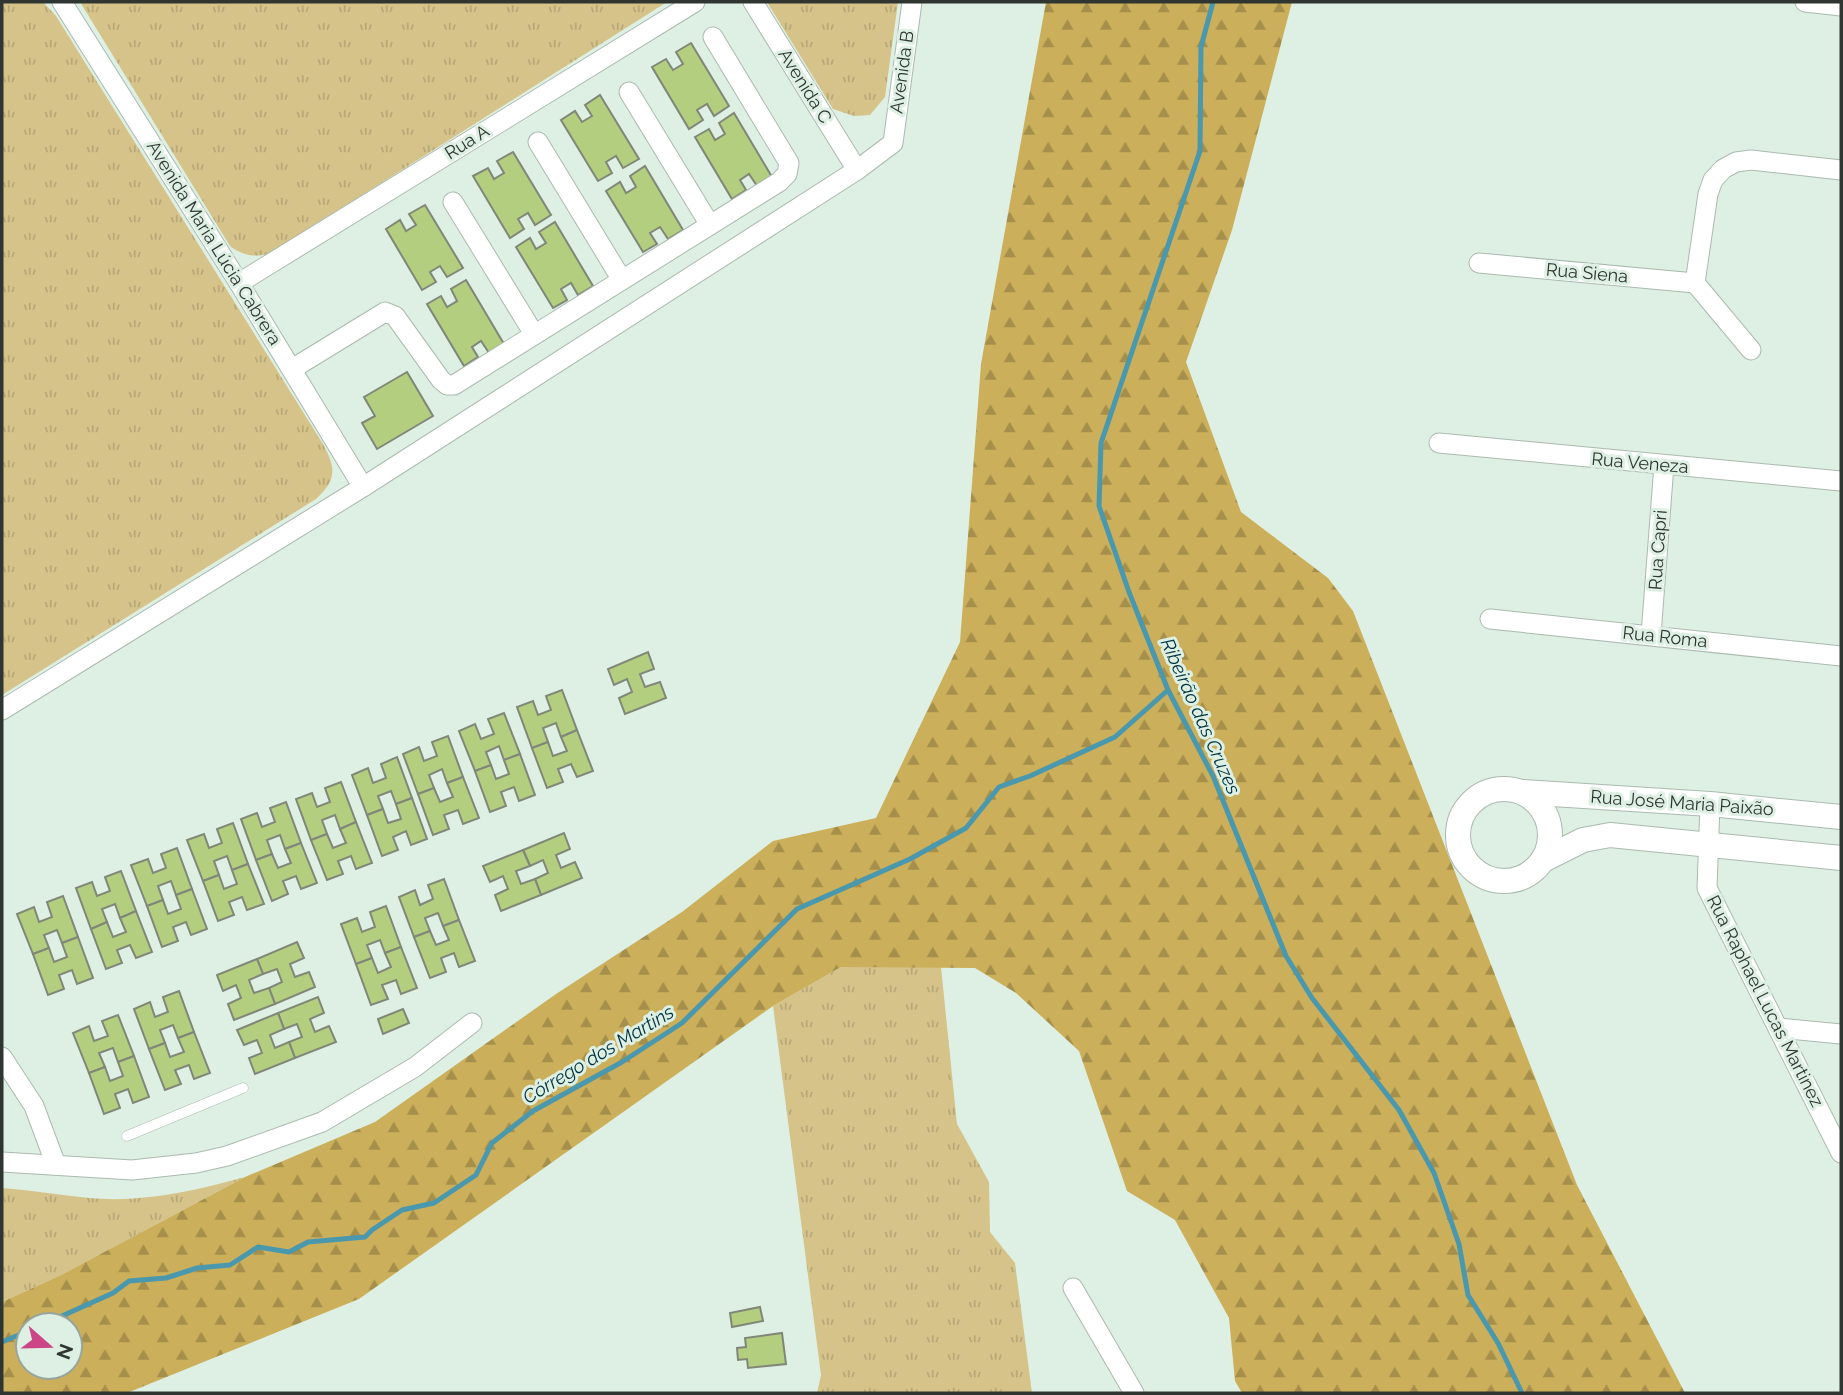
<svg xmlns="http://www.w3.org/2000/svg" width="1843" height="1395" font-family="Raleway,sans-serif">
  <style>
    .grass { fill: url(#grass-tufts) }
    .forest { fill: url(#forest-firs); fill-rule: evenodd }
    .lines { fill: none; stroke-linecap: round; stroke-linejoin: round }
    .stream { stroke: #4a98ae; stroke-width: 5 }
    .building { fill: #b2ce7e; stroke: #818778; stroke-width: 2 }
    .service-casing { stroke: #aabaaf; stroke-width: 11 }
    .minor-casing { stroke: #aabaaf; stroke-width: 21 }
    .tertiary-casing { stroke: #aabaaf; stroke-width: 26 }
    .service { stroke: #fff; stroke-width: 10 }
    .minor { stroke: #fff; stroke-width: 19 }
    .tertiary { stroke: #fff; stroke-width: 24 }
    .labels { text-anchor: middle; stroke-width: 6; stroke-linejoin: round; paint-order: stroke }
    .street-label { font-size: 18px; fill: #2f3531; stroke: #deefe3 }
    .water-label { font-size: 19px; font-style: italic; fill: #003341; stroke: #deefe3 }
  </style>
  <defs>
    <pattern id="grass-tufts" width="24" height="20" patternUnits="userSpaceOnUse" patternTransform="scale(1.75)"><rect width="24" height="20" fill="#d6c38a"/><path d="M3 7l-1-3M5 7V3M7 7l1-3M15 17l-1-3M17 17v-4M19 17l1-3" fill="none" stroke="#b8a878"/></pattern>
    <pattern id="forest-firs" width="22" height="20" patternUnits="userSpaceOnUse" patternTransform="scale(1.75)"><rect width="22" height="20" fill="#cbaf5a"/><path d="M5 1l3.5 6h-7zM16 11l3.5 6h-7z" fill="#a58f4b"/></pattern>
  </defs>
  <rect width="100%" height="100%" fill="#deefe3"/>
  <g class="grass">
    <path d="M2,2H43L56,16L323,444C336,469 337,479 316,499L2,695Z"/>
    <path d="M80,2H667L269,254C253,257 244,256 230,246Z"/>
    <polygon points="767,2 898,2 885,97 870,115 854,116 833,109"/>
    <polygon points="841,967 941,967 957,1124 989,1182 990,1232 1015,1263 1032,1393 817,1393 821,1375 773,1006"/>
    <path d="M245,1177L61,1275L2,1302V1188C31,1190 60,1195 89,1198C142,1203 194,1191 245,1177Z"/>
  </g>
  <path class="forest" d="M1046,2H1292L1232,230L1186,362L1241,512L1328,578L1353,611L1577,1185L1685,1393H1242L1235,1381L1229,1318L1175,1220L1127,1191L1079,1051L1016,993L975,968L841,967L773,1006L359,1299L127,1393H2V1302L61,1275L245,1177L375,1122L556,994L682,912L773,841L876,818L960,642L981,364ZM28,1325H70V1367H28Z"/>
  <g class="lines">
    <g class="stream">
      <polyline points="1213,2 1201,47 1200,151 1101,443 1099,506 1129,592 1168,690 1213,776 1286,956 1312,998 1399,1110 1434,1173 1459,1244 1468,1295 1498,1343 1522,1393"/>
      <polyline points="42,1325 113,1293 129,1281 166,1278 197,1268 230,1265 258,1247 289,1252 308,1242 365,1237 372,1230 402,1210 434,1203 476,1175 492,1143 533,1111 622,1062 682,1023 797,909 910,859 966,828 999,787 1030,776 1115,737 1168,690"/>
      <polyline points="2,1342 28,1331"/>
    </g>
  </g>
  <g class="building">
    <polygon points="691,43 729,106 714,116 707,104 697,110 703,120 689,129 652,67 666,59 673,70 683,64 676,52"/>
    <polygon points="600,95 639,159 623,168 616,156 606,162 612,173 598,181 561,120 575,111 582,122 592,116 585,105"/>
    <polygon points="734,113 772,177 757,186 749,174 740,180 746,190 732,199 695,137 709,129 715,140 725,134 719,123"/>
    <polygon points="513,152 551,215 535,225 528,213 518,219 524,229 510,238 473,176 488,168 494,179 504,173 497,161"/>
    <polygon points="645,166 683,230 668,239 660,227 650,233 657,244 643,252 606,191 620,182 626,193 636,187 630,176"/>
    <polygon points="425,205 463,268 447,277 440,266 430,272 436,282 422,290 386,229 400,220 406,231 416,225 409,214"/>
    <polygon points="555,222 593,286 578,295 571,283 561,289 567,300 553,308 516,247 530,238 536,249 546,243 539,232"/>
    <polygon points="466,280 504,344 489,353 481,341 472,347 478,357 464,366 427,304 441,296 447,307 457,301 451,289"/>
    <polygon points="407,372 433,416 377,449 362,423 375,416 364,397"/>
    <polygon points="648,652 654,669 640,674 645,687 660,682 666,698 625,714 619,698 632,692 627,679 614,685 608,669"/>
    <polygon points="562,690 577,730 561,737 556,723 543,728 548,742 532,748 517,707 533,701 538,715 551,710 546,696"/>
    <polygon points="504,713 520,754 504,760 499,746 486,752 491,765 475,771 459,731 475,724 481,739 494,734 488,719"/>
    <polygon points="577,730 593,771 577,777 571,764 558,769 563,782 547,788 532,748 548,742 553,756 567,751 561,737"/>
    <polygon points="448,736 463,777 447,783 442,769 429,775 434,788 418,794 403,754 419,747 424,761 437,756 432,742"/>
    <polygon points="520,754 535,795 519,801 514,787 501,792 506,806 490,812 475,771 491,765 496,779 509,774 504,760"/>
    <polygon points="397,757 412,798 396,804 391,791 378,796 383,809 367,815 352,775 368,768 373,783 386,778 381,764"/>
    <polygon points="463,777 479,818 463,824 458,810 444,815 449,829 433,835 418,794 434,788 440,802 453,797 447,783"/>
    <polygon points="341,782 356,822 340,829 335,815 322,820 327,834 311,840 296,799 312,793 317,807 330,802 325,788"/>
    <polygon points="412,798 427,839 411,845 406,831 393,837 398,850 382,856 367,815 383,809 388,823 401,819 396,804"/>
    <polygon points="286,802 301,843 285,849 280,835 267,840 272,854 256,860 241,819 257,813 262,827 275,822 270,808"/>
    <polygon points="356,822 372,863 356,869 351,856 338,861 343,874 327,880 311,840 327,834 333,848 346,843 340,829"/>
    <polygon points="233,823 248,864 232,870 227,856 214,861 219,875 203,881 187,840 204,834 209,848 222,843 217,829"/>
    <polygon points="564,833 570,849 556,855 561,868 575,862 582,878 541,895 535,879 548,873 543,860 530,866 523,850"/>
    <polygon points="301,843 317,883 301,889 296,876 283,881 288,894 272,901 256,860 272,854 278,868 291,863 285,849"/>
    <polygon points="177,848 192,889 176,895 171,881 158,886 163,900 147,906 131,865 148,859 153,873 166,868 161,854"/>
    <polygon points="523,850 530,866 516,871 521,884 535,879 541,895 501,911 495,895 508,889 503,876 490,882 483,866"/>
    <polygon points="248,864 264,904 247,910 242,897 229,902 234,915 218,921 203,881 219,875 224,889 237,884 232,870"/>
    <polygon points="121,871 136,911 120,918 115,904 102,909 107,922 91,929 76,888 92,882 97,896 110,891 105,877"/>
    <polygon points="444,879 459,920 443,926 438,913 425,918 430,931 414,937 399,897 415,890 420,905 433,899 428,885"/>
    <polygon points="192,889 207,929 191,935 186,922 173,927 178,941 162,947 147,906 163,900 168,914 181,909 176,895"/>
    <polygon points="63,896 78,937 62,943 57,930 44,935 49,948 33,954 17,914 34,907 39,922 52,917 47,902"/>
    <polygon points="386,906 401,947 385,953 380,940 367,945 372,958 356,964 341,924 357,918 362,932 375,927 370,912"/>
    <polygon points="136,911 152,952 136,958 130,945 117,950 122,963 106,969 91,929 107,922 113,937 126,932 120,918"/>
    <polygon points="459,920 475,961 459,967 454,953 441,958 446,972 430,978 414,937 430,931 436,945 449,940 443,926"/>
    <polygon points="78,937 93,978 77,984 72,970 59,975 64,989 48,995 33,954 49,948 54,962 67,957 62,943"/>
    <polygon points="297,942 304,958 290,964 295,977 309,972 315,987 275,1004 269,988 282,982 277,969 263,974 257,959"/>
    <polygon points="401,947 417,988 401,994 396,980 382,985 388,999 371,1005 356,964 372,958 378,973 391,967 385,953"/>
    <polygon points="257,959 263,974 249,980 254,993 269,988 275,1004 234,1020 228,1004 241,998 236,985 223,991 217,975"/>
    <polygon points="179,991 194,1032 178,1038 173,1025 160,1030 165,1043 149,1049 134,1009 150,1002 155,1017 168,1012 163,997"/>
    <polygon points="318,997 324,1013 310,1019 315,1032 329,1026 336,1042 295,1058 289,1042 302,1037 297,1024 284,1029 278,1013"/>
    <polygon points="403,1009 409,1023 383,1034 378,1019"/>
    <polygon points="278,1013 284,1029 270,1035 275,1048 289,1042 295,1058 255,1074 249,1058 262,1053 257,1040 244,1045 237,1030"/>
    <polygon points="118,1015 134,1056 118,1062 113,1048 99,1053 105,1067 89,1073 73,1033 89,1026 94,1041 108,1036 102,1021"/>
    <polygon points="194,1032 210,1073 194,1079 189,1065 175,1070 181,1084 165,1090 149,1049 165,1043 170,1057 184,1052 178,1038"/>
    <polygon points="134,1056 149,1097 133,1103 128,1089 115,1094 120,1108 104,1114 89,1073 105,1067 110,1081 123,1076 118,1062"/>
    <polygon points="760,1307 763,1321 732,1327 730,1313"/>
    <polygon points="782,1333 786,1364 748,1368 747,1359 738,1360 737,1348 746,1347 745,1338"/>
  </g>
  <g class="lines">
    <g class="service-casing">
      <polyline id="service" points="127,1136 243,1088"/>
    </g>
    <g class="minor-casing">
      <g id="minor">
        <polyline points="62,2 239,283 363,487"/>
        <polyline points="753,2 857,170"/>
        <polyline points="1805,2 1841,6"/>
        <polyline points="629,92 710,225"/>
        <polyline points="538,142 622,280"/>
        <polyline points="453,202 534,334"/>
        <polyline points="1479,263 1695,283"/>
        <polyline points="239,283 695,2"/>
        <polyline points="1751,350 1695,283 1708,194 1713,180 1723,169 1736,162 1751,160 1841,170"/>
        <polyline points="292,369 385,312 395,316 441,380 447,385 454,385 779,182 787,174 789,163 713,37"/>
        <polyline points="1439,443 1841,481"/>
        <polyline points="1490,619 1841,656"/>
        <polyline points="1651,635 1664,465"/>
        <polyline points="2,710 363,487 857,170 893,143 912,2"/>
        <polyline points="1710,804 1707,888 1841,1153"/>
        <polyline points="1778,1028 1841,1034"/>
        <polyline points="2,1057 34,1106 56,1165"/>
        <polyline points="2,1162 132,1170 196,1163 227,1156 322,1122 415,1067 472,1023"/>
        <polyline points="1073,1288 1134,1393"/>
      </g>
    </g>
    <g class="tertiary-casing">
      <g id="tertiary">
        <circle cx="1504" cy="835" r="46"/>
        <polyline points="1522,792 1710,804 1841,817"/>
        <polyline points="1543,860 1583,840 1610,835 1841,858"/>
      </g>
    </g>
    <use href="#service" class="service"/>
    <use href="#minor" class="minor"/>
    <use href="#tertiary" class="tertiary"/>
  </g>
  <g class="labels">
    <g class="street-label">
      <text transform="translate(902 72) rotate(-82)" y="6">Avenida B</text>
      <text transform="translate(805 86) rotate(58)" y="6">Avenida C</text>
      <text transform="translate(467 142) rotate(-32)" y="6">Rua A</text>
      <text transform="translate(214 243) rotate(58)" y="6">Avenida Maria Lúcia Cabrera</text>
      <text transform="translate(1587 273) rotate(5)" y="6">Rua Siena</text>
      <text transform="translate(1640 463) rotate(5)" y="6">Rua Veneza</text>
      <text transform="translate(1658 550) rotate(-86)" y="6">Rua Capri</text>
      <text transform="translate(1665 637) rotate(6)" y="6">Rua Roma</text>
      <text transform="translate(1682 803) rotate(4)" y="6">Rua José Maria Paixão</text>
      <text transform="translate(1765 1001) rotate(63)" y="6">Rua Raphael Lucas Martinez</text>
    </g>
    <g class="water-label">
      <text transform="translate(1201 716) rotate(66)" y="7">Ribeirão das Cruzes</text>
      <text transform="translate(598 1054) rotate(-31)" y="7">Córrego dos Martins</text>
    </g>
  </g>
  <rect width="1843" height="1395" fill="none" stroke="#2f3531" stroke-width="7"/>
  <g transform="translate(49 1346) rotate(110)"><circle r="33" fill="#deefe3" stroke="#98a59c" stroke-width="2"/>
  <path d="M0-5L12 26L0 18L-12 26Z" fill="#cc4586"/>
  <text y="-10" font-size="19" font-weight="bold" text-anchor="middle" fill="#2f3531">N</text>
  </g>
</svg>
